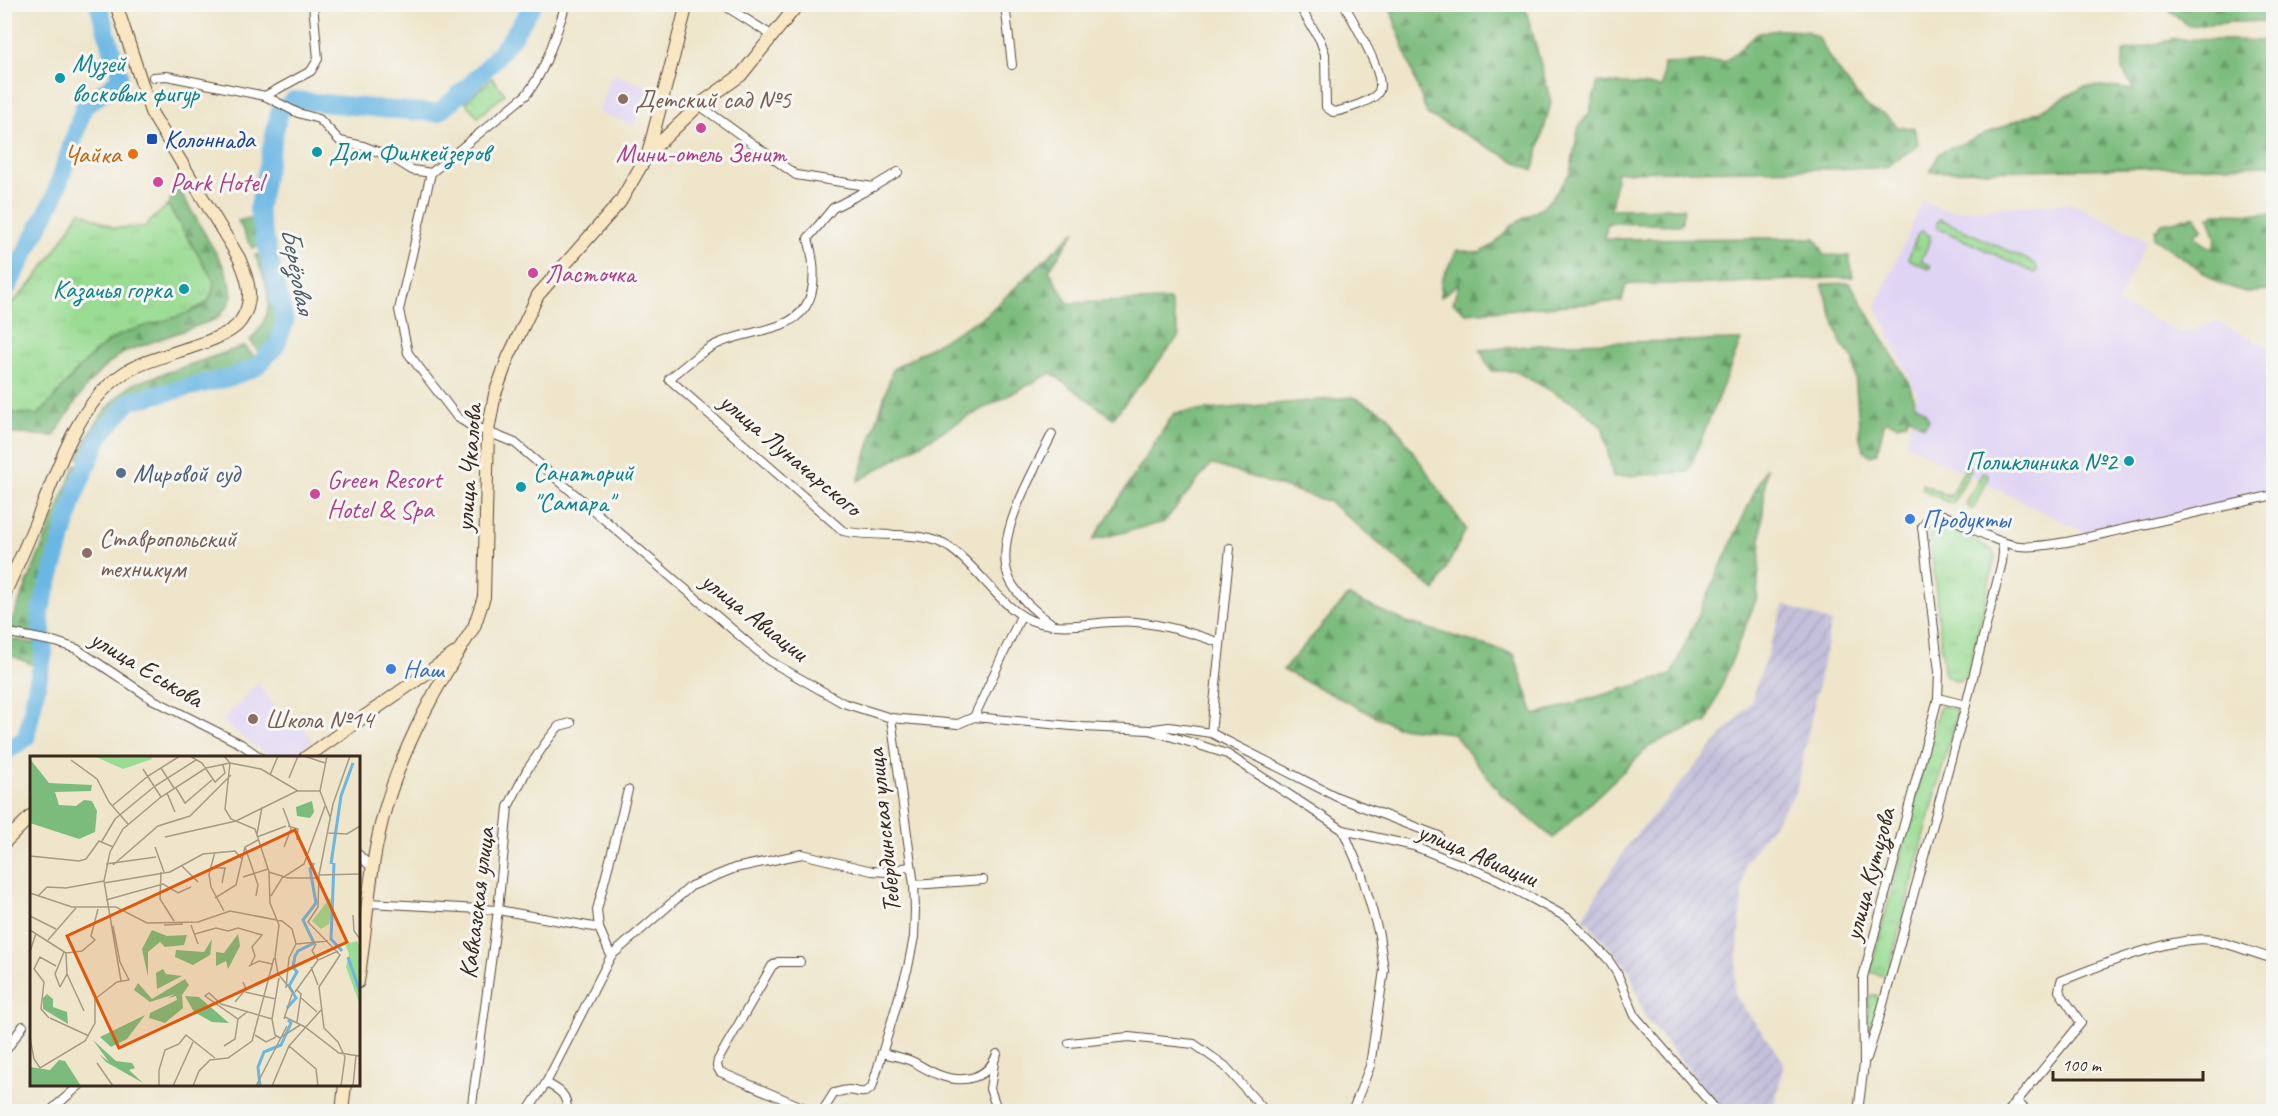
<svg xmlns="http://www.w3.org/2000/svg" width="2278" height="1116" font-family="Caveat,sans-serif">
  <style>
    .built { fill: #e0d4f4 }
    .industrial { fill: url(#industrial-furrows) }
    .grass { fill: url(#grass-tufts); stroke: #6a8358; stroke-width: 1.5 }
    .forest { fill: url(#forest-firs); stroke: #5b734e; stroke-width: 1.5 }
    .park { fill: url(#park-crowns); stroke: #6a8358; stroke-width: 1.5 }
    .lines { fill: none; stroke-linecap: round; stroke-linejoin: round }
    .river { stroke: #6ab7e4; stroke-width: 18 }
    .street-casing { stroke: #564638; stroke-width: 10 }
    .secondary-casing { stroke: #564638; stroke-width: 14 }
    .street { stroke: #fff; stroke-width: 8 }
    .secondary { stroke: #f9e7c3; stroke-width: 12 }
    .culture-dot { fill: #0f9aa8; stroke: #f6f6f2; stroke-width: 2 }
    .education-dot { fill: #8d6e63; stroke: #f6f6f2; stroke-width: 2 }
    .hotel-dot { fill: #d1479c; stroke: #f6f6f2; stroke-width: 2 }
    .transit-dot { fill: #1a4fb4; stroke: #f6f6f2; stroke-width: 2 }
    .food-dot { fill: #e8710a; stroke: #f6f6f2; stroke-width: 2 }
    .service-dot { fill: #5c6f8a; stroke: #f6f6f2; stroke-width: 2 }
    .shop-dot { fill: #3f7fe0; stroke: #f6f6f2; stroke-width: 2 }
    .labels { text-anchor: middle; stroke-width: 6; stroke-linejoin: round; paint-order: stroke }
    .culture-label { font-size: 26px; fill: #0d838f; stroke: #f6f6f2; text-anchor: start }
    .education-label { font-size: 26px; fill: #785e54; stroke: #f6f6f2; text-anchor: start }
    .transit-label { font-size: 26px; fill: #164399; stroke: #f6f6f2; text-anchor: start }
    .hotel-label { font-size: 26px; fill: #b23c85; stroke: #f6f6f2; text-anchor: start }
    .food-label { font-size: 26px; fill: #c56008; stroke: #f6f6f2; text-anchor: end }
    .street-label { font-size: 26px; fill: #3b2a1e; stroke: #f6f6f2 }
    .service-label { font-size: 26px; fill: #4e5e75; stroke: #f6f6f2; text-anchor: start }
    .shop-label { font-size: 26px; fill: #366cbe; stroke: #f6f6f2; text-anchor: start }
    .water-label { font-size: 27px; font-style: italic; fill: #4b5b63; stroke: #f6f6f2 }
    .inset-river { fill: none; stroke: #6ab7e4; stroke-width: 3 }
    .inset-road { fill: none; stroke: #a69a85; stroke-width: 1.5 }
    .view { fill: #df570d; fill-opacity: 0.15; stroke: #df570d; stroke-width: 3 }
    .inset-edge { fill: none; stroke: #3b2a1e; stroke-width: 3 }
  </style>
  <defs>
    <pattern id="industrial-furrows" width="10" height="10" patternUnits="userSpaceOnUse" patternTransform="scale(1.5)"><rect width="10" height="10" fill="#c4c0db"/><path d="M-1 1l2-2M0 10L10 0M9 11l2-2" fill="none" stroke="#a9a5bc"/></pattern>
    <pattern id="grass-tufts" width="24" height="20" patternUnits="userSpaceOnUse" patternTransform="scale(1.5)"><rect width="24" height="20" fill="#9adc93"/><path d="M3 7l-1-3M5 7V3M7 7l1-3M15 17l-1-3M17 17v-4M19 17l1-3" fill="none" stroke="#86bd7e"/></pattern>
    <pattern id="forest-firs" width="22" height="20" patternUnits="userSpaceOnUse" patternTransform="scale(1.5)"><rect width="22" height="20" fill="#7bbc7d"/><path d="M5 1l3.5 6h-7zM16 11l3.5 6h-7z" fill="#696"/></pattern>
    <pattern id="park-crowns" width="20" height="18" patternUnits="userSpaceOnUse" patternTransform="scale(1.5)"><rect width="20" height="18" fill="#9adc93"/><path d="M2 6a3 3 0 1 1 6 0M12 15a3 3 0 1 1 6 0" fill="none" stroke="#86bd7e"/></pattern>
  </defs>
  <rect width="100%" height="100%" fill="#f6f6f2"/>
  <filter id="ink" filterUnits="userSpaceOnUse"><feTurbulence type="fractalNoise" baseFrequency=".0167" numOctaves="2"/><feDisplacementMap in="SourceGraphic" scale="12" xChannelSelector="R" yChannelSelector="G"/><feConvolveMatrix kernelMatrix="1 2 1 2 8 2 1 2 1" color-interpolation-filters="sRGB"/></filter>
  <filter id="wash" filterUnits="userSpaceOnUse"><feTurbulence type="fractalNoise" baseFrequency=".008" numOctaves="4" result="noise"/><feDisplacementMap in="SourceGraphic" scale="24" xChannelSelector="R" yChannelSelector="G"/><feGaussianBlur stdDeviation="1.35" result="paint"/><feColorMatrix in="noise" values="0 0 0 0 0 0 0 0 0 0 0 0 0 0 0 0 0 1.4 0 .05"/><feComposite in="paint" operator="in"/></filter>
  <g filter="url(#wash)">
    <rect width="100%" height="100%" fill="#eee5ca"/>
    <g class="built">
      <polygon points="612,74 648,86 634,125 598,112"/>
      <polygon points="1923,201 1945,211 2071,203 2147,240 2117,303 2182,333 2216,322 2273,349 2273,492 2088,534 1906,444 1917,393 1876,306"/>
      <polygon points="258,683 286,723 296,716 313,741 290,757 270,757 222,721"/>
    </g>
    <polygon class="industrial" points="1784,604 1831,623 1796,792 1745,863 1734,994 1784,1062 1775,1103 1770,1111 1722,1111 1645,1017 1629,970 1583,917 1629,843 1751,702"/>
    <g class="grass">
      <polygon points="168,205 214,281 212,294 207,303 77,369 60,393 38,415 9,413 5,422 5,310 32,283 56,250 80,211 114,228 144,227"/>
      <polygon points="1940,219 2034,263 2037,268 2037,272 2035,273 1938,228 1937,223"/>
      <polygon points="1922,231 1930,236 1930,241 1921,261 1931,266 1929,269 1908,259 1918,234"/>
      <polygon points="1967,465 1971,467 1971,470 1952,504 1926,492 1922,488 1922,484 1950,497"/>
      <polygon points="1983,472 1987,474 1988,477 1974,508 1971,509 1966,504"/>
      <polygon points="1941,524 1991,549 1995,557 1968,676 1958,681 1947,677 1944,671 1930,535 1935,525"/>
      <polygon points="1942,706 1952,707 1957,713 1887,977 1870,972 1939,708"/>
      <polygon points="1872,995 1877,995 1880,1000 1871,1027 1868,1026 1868,998"/>
    </g>
    <g class="forest">
      <polygon points="1389,5 1522,5 1526,10 1551,102 1533,171 1427,114"/>
      <polygon points="2163,5 2273,5 2273,21 2232,22 2189,26"/>
      <polygon points="1778,30 1806,31 1819,38 1830,59 1860,99 1869,108 1885,115 1898,127 1914,128 1919,145 1885,168 1617,172 1611,209 1684,208 1681,225 1607,223 1605,239 1815,238 1825,255 1849,256 1853,277 1710,284 1626,284 1622,301 1466,313 1453,303 1459,283 1441,297 1441,281 1457,250 1479,253 1495,244 1512,225 1542,208 1556,193 1570,173 1579,126 1589,114 1598,82 1662,87 1664,64 1726,61 1758,33"/>
      <polygon points="2176,39 2273,41 2273,165 1930,172 1939,153 2042,110 2084,87 2102,86 2134,90 2122,69 2124,51"/>
      <path d="M177,186L224,267L230,283L232,296L227,307L216,319L127,351C93,369 74,404 54,436L5,433V422L9,413L38,415C64,389 84,356 116,337C136,325 193,317 207,302C213,297 213,288 214,281L168,205Z"/>
      <polygon points="2216,213 2270,214 2274,219 2273,291 2245,292 2221,284 2154,238 2155,230 2164,223 2195,216 2203,229 2194,234 2203,244 2213,249 2216,239 2209,217"/>
      <polygon points="255,217 261,245 252,248 238,221"/>
      <polygon points="1076,230 1049,270 1068,303 1170,300 1179,336 1113,418 1051,373 958,422 858,481 893,369 985,316"/>
      <path d="M263,254L280,321L273,343L261,355L250,340C278,313 269,287 255,255Z"/>
      <polygon points="1850,283 1909,383 1915,404 1924,410 1929,420 1923,426 1909,416 1905,423 1897,425 1885,420 1877,453 1871,456 1864,450 1860,439 1854,360 1841,343 1822,284"/>
      <polygon points="1741,340 1688,472 1613,477 1603,428 1579,406 1515,371 1491,371 1480,350 1565,343"/>
      <polygon points="245,346 256,360 231,373 128,399 97,435 86,461 78,458 87,438 101,416 117,397 133,384"/>
      <polygon points="1353,397 1388,415 1466,529 1435,591 1330,502 1211,464 1164,522 1093,540 1174,413"/>
      <polygon points="76,464 83,467 74,489 36,610 39,636 8,630"/>
      <polygon points="1766,467 1757,597 1707,722 1652,744 1553,838 1501,794 1453,733 1397,727 1283,670 1348,596 1406,622 1514,654 1534,715 1671,675"/>
      <polygon points="5,638 38,644 40,650 36,666 5,653"/>
    </g>
    <polygon class="park" points="492,78 505,94 478,117 465,102"/>
    <g class="lines">
      <g class="river">
        <polyline points="4,294 54,198 84,107 119,80 119,73 98,4"/>
        <path d="M4,753L26,738L44,652L40,612L77,489L100,436L130,401L232,377L256,367L276,346L285,322L258,210L279,112L294,100L382,109L438,113C479,78 506,52 533,4"/>
      </g>
    </g>
  </g>
  <g filter="url(#ink)">
    <g class="lines">
      <g class="street-casing">
        <g id="street">
          <path d="M566,4C555,36 547,69 526,95L431,173L399,310L408,353L457,417L468,424L515,443L768,660L843,703L891,718L958,724L974,717L1083,727L1149,730L1196,744L1227,754L1343,830L1414,846L1492,877L1568,918L1607,958L1617,973L1635,1016L1718,1112"/>
          <polyline points="722,4 773,36"/>
          <polyline points="1005,4 1012,65"/>
          <path d="M1298,4L1320,40L1325,54L1326,107L1333,112C1343,111 1351,107 1360,104C1367,100 1376,98 1379,91C1386,74 1352,20 1344,4"/>
          <polyline points="153,77 167,76 265,96 298,113 319,119 340,141 363,146 391,157 412,170 431,173"/>
          <polyline points="265,96 311,71 318,59 313,4"/>
          <polyline points="699,105 796,175 873,187 898,172"/>
          <path d="M873,187L833,208L808,238C817,271 820,311 781,325C762,332 741,334 722,342C703,349 685,366 669,379L843,531C877,539 922,528 950,548C978,566 1004,613 1036,622C1068,631 1104,619 1136,622C1165,625 1193,633 1220,643"/>
          <path d="M1051,623C1035,612 1022,601 1012,584C988,544 1034,472 1052,434"/>
          <polyline points="4,632 56,642 77,649 152,699 241,744 261,758"/>
          <polyline points="1938,698 1966,705"/>
          <polyline points="974,717 1021,616"/>
          <polyline points="1154,729 1169,727 1211,733 1337,797 1439,836"/>
          <polyline points="1211,733 1230,548"/>
          <polyline points="1343,830 1361,872 1371,906 1379,935 1384,970 1370,1066 1352,1112"/>
          <polyline points="358,854 373,869"/>
          <polyline points="914,885 983,880"/>
          <polyline points="369,903 498,910 599,928"/>
          <polyline points="611,956 599,928 597,910 628,790"/>
          <polyline points="800,962 778,962 772,966 718,1060 717,1066 720,1072 814,1112"/>
          <polyline points="1069,1043 1129,1037 1194,1044 1225,1066 1266,1112"/>
          <polyline points="4,1053 23,1026"/>
          <path d="M882,1053C891,1055 901,1057 909,1060C919,1064 928,1071 939,1075C963,1084 988,1079 997,1054"/>
          <polyline points="1867,1058 1877,1026 1966,705 2002,562 2003,552 2002,541"/>
          <polyline points="994,1063 990,1089 998,1112"/>
          <path d="M546,1083C560,1090 568,1095 567,1112"/>
          <polyline points="2016,1101 2028,1112"/>
          <polyline points="49,1112 81,1084"/>
          <polyline points="471,1112 498,910 508,807 527,770 547,741 559,726 571,723"/>
          <polyline points="527,1112 546,1083 611,956 691,886 735,868 802,854 872,871 888,872 911,866"/>
          <path d="M822,1112L834,1093C839,1092 844,1090 849,1090C859,1091 864,1096 872,1087L908,967L914,937L915,910L914,885L891,718"/>
          <path d="M1858,1112L1864,1064L1863,977L1938,698L1939,672L1922,527L1930,517L1940,514C1966,523 1991,542 2019,546C2035,548 2052,544 2067,542L2274,495"/>
          <path d="M2008,1112L2081,1023L2059,991L2061,981C2093,968 2179,934 2211,940C2232,944 2253,953 2274,959"/>
        </g>
      </g>
      <g class="secondary-casing">
        <g id="secondary">
          <polyline points="649,153 699,105 741,75 798,4"/>
          <path d="M4,595C17,566 30,537 42,507C61,460 79,403 124,373C150,355 224,344 240,322C255,301 249,281 239,258L151,112L116,4"/>
          <polyline points="305,758 454,654"/>
          <polyline points="4,843 32,815"/>
          <path d="M358,982C367,924 369,863 386,806C405,742 438,683 474,627L484,597L488,431L495,394L508,358L538,295L620,202L648,154L687,4"/>
          <polyline points="342,1112 345,1084"/>
        </g>
      </g>
      <use href="#street" class="street"/>
      <use href="#secondary" class="secondary"/>
    </g>
  </g>
  <g class="culture-dot">
    <circle cx="60" cy="78" r="6"/>
    <circle cx="317" cy="152" r="6"/>
    <circle cx="184" cy="289" r="6"/>
    <circle cx="2129" cy="461" r="6"/>
    <circle cx="521" cy="487" r="6"/>
  </g>
  <g class="education-dot">
    <circle cx="623" cy="99" r="6"/>
    <circle cx="87" cy="553" r="6"/>
    <circle cx="253" cy="719" r="6"/>
  </g>
  <g class="hotel-dot">
    <circle cx="701" cy="128" r="6"/>
    <circle cx="158" cy="182" r="6"/>
    <circle cx="533" cy="273" r="6"/>
    <circle cx="315" cy="494" r="6"/>
  </g>
  <rect class="transit-dot" x="146" y="133" width="12" height="12" rx="3"/>
  <circle class="food-dot" cx="133" cy="154" r="6"/>
  <circle class="service-dot" cx="121" cy="473" r="6"/>
  <g class="shop-dot">
    <circle cx="1910" cy="519" r="6"/>
    <circle cx="391" cy="669" r="6"/>
  </g>
  <g class="labels">
    <g class="culture-label">
      <text x="72" y="72">Музей<tspan x="72" dy="30">восковых фигур</tspan></text>
      <text x="329" y="161">Дом Финкейзеров</text>
      <text x="172" y="298" text-anchor="end">Казачья горка</text>
      <text x="2117" y="470" text-anchor="end">Поликлиника №2</text>
      <text x="533" y="481">Санаторий<tspan x="533" dy="30">"Самара"</tspan></text>
    </g>
    <g class="education-label">
      <text x="635" y="108">Детский сад №5</text>
      <text x="99" y="547">Ставропольский<tspan x="99" dy="30">техникум</tspan></text>
      <text x="265" y="728">Школа №14</text>
    </g>
    <g class="transit-label">
      <text x="164" y="148">Колоннада</text>
    </g>
    <g class="hotel-label">
      <text x="701" y="162" text-anchor="middle">Мини-отель Зенит</text>
      <text x="170" y="191">Park Hotel</text>
      <text x="545" y="282">Ласточка</text>
      <text x="327" y="488">Green Resort<tspan x="327" dy="30">Hotel &amp; Spa</tspan></text>
    </g>
    <g class="food-label">
      <text x="121" y="163">Чайка</text>
    </g>
    <g class="street-label">
      <text transform="translate(791 454) rotate(40)" y="9">улица Луначарского</text>
      <text transform="translate(468 468) rotate(-86)" y="9">улица Чкалова</text>
      <text transform="translate(755 616) rotate(38)" y="9">улица Авиации</text>
      <text transform="translate(147 668) rotate(31)" y="9">улица Еськова</text>
      <text transform="translate(883 831) rotate(-96)" y="9">Тебердинская улица</text>
      <text transform="translate(1478 854) rotate(23)" y="9">улица Авиации</text>
      <text transform="translate(1869 874) rotate(-75)" y="9">улица Кутузова</text>
      <text transform="translate(476 903) rotate(-83)" y="9">Кавказская улица</text>
    </g>
    <g class="service-label">
      <text x="133" y="482">Мировой суд</text>
    </g>
    <g class="shop-label">
      <text x="1922" y="528">Продукты</text>
      <text x="403" y="678">Наш</text>
    </g>
    <g class="water-label">
      <text transform="translate(298 270) rotate(79)" y="9">Берёзовая</text>
    </g>
  </g>
  <g transform="translate(30 756)">
    <rect width="330" height="330" fill="#eee5ca"/>
    <path d="M300,142L303,147L299,168L291,173L282,165Z" fill="#9adc93"/>
    <path d="M0,3L19,27L62,29L61,35L25,36L29,49L46,50L54,44L62,45L67,55L65,76L49,83L0,67ZM282,45L284,56L280,62L267,60L266,51ZM122,174L137,180L157,179L154,189L135,191L130,186L118,196V221L112,193ZM208,178L210,190L198,213L196,205L186,210V196L194,197ZM182,183L180,199L163,209L145,201L146,194L174,196ZM133,213L136,218L152,220L127,233L126,217ZM155,223L159,229L152,239L153,252L135,267L119,262L120,257L147,244L146,240L138,242L145,238L120,246L104,234L108,227L122,243ZM17,238L23,243V251L37,256L38,268L13,253V242ZM155,240L169,241L199,267L182,266L164,256ZM115,259L97,283L81,291L70,281ZM63,284L86,305L102,307L105,312L99,314L113,327L76,306L69,298L79,306ZM29,304L35,305L51,330H0V311L20,314Z" fill="#7bbc7d"/>
    <path d="M64,0H121L122,3L93,13ZM327,185L330,192V249L316,211L319,198L315,188Z" fill="#9adc93"/>
    <path class="inset-river" d="M304,107L301,183L312,195M301,108L311,40L323,7M318,201L330,236M257,252L266,242L259,230L267,216L263,211L265,200L268,195L284,187L273,164L286,147L280,113L284,107M230,330L228,311L234,296L251,289L261,267L258,264"/>
    <path class="inset-road" d="M160,0L172,7L185,26L195,17L193,9M194,0L200,7L231,13L268,35H290M274,0L295,7M297,0L290,35L300,61M320,0L303,48L289,119L330,118M41,4L67,23L79,46L98,68M131,12L144,32M113,13L131,41M240,19L248,0M259,22L268,0M146,32L155,47L182,24M137,37L145,56M82,50L118,20L150,0M253,52L261,73L254,91M258,70L268,73L267,84M298,77L317,78L330,70M227,78L232,51M135,81L206,65L267,35M227,81L256,70M72,85L85,63L125,30L166,4M125,91L134,116M215,91L228,129L226,140M185,96L179,118L181,131L194,155M0,100L49,105L56,103L69,85L83,91M76,108L126,101M83,109L128,70L160,60L201,19M152,110L168,126M183,112H195L192,127M131,116L130,143L144,165M239,116L258,122H289M289,119L288,151L278,166L310,199L289,231L294,272L308,286L315,301L311,330M213,121L238,113M74,127L140,116L173,98L205,95L212,103M0,137L42,151H86L117,167L168,166L200,155L252,165L262,173L266,188L259,202L256,232M8,140L17,131L36,132L74,125M241,140L252,122L274,108L295,50M185,142L206,129L215,91L228,84M76,144L133,128L148,137L161,131M323,159L324,175L330,183M0,160L26,173M134,169L153,168M161,169L168,188M0,174L36,197M165,178L186,172L198,175L208,172L232,179L222,191L225,200L221,208M18,184L46,152M266,188L298,185M286,188L282,195L288,204M0,196L6,177M36,197L52,195L65,184L61,180L68,153M219,210L229,205L242,208M281,211L288,229M37,218L54,255M249,222L242,263L245,279L250,282M91,225L74,125L80,96L93,73L131,41L176,12L200,7L195,53L201,63L225,73L239,116L240,147L249,169L245,201L248,218L264,237M30,231L25,218L34,196M30,231L37,218L36,197M215,236L246,243M265,236L288,204L308,195M270,241L287,256M205,246L216,233L213,226M217,256L208,263L175,240L179,237L191,248L242,263M255,261L275,271L309,297L330,300M19,262L11,253L14,226L4,213L10,201L26,210M20,262L59,280M254,263L262,238M267,266L271,238L267,234M225,279L236,286L246,281M0,282L4,303L10,312L55,285L65,267V243L87,226L99,224L90,206L83,170M250,282L270,269M194,290L205,283L208,263M259,290L286,313L288,330M67,307L83,330M129,330V314L135,294L149,288L156,279L185,302M143,330L163,286M163,330L169,315L180,304L198,302L222,285L244,202M226,330L257,270M242,330L259,290L291,254M323,330L326,299"/>
    <path class="view" d="M265,74L317,186L89,292L37,180Z"/>
    <rect width="330" height="330" class="inset-edge"/>
  </g>
  <rect width="2278" height="1116" fill="none" stroke="#f6f6f2" stroke-width="24"/>
  <path d="M2053 1071v9h150v-9" fill="none" stroke="#3b2a1e" stroke-width="3"/>
  <text x="2062" y="1071" font-size="18" fill="#3b2a1e" stroke="#f6f6f2" stroke-width="4.5" paint-order="stroke">100 m</text>
</svg>
